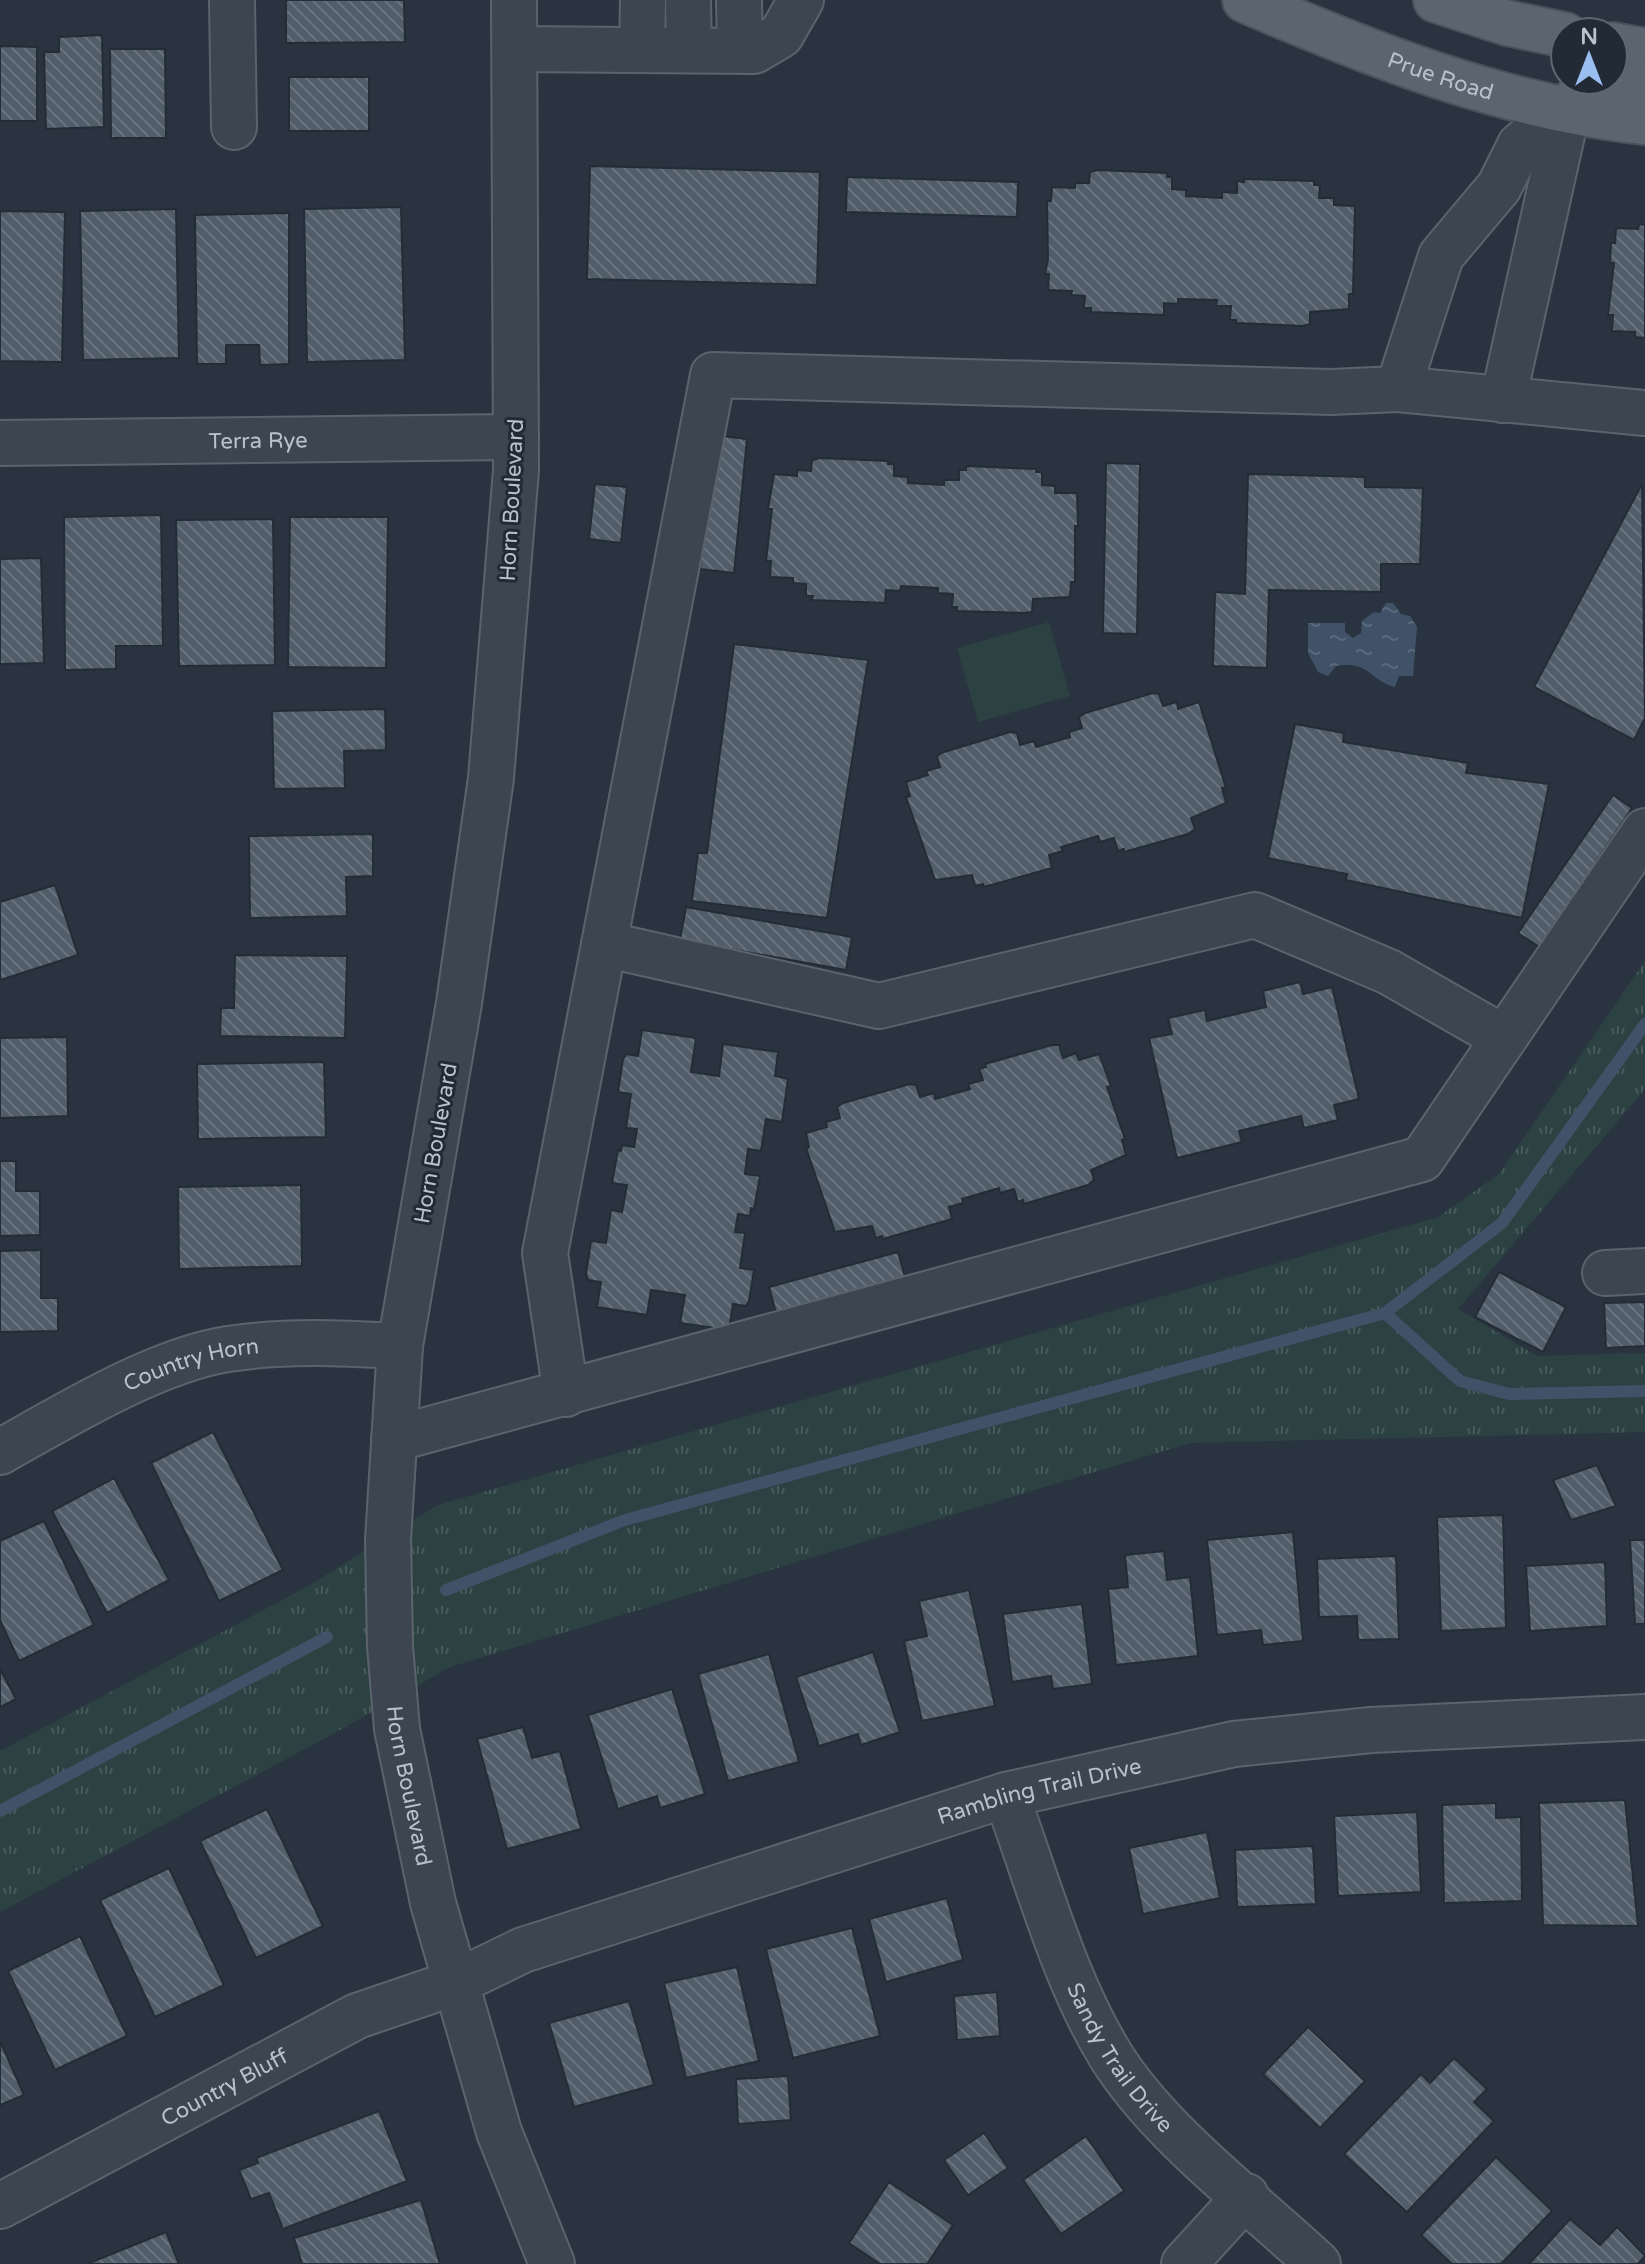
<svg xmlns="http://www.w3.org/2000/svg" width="1645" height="2264" font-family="'Varela Round',sans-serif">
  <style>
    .grass { fill: url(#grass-tufts) }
    .pitch { fill: #2c4142 }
    .water { fill: url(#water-ripples) }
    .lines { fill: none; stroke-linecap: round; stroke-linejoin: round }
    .stream { stroke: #405267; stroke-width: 12 }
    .building { fill: url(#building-back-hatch); stroke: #242c37; stroke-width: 2 }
    .minor-casing { stroke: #5b636d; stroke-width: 48 }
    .major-casing { stroke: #4a515c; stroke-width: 48 }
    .minor { stroke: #3d4550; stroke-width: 44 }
    .major { stroke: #5b6570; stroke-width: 44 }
    .labels { text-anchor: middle; stroke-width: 6; stroke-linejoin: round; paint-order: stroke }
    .street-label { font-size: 22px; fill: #bac1ca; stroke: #222a35 }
  </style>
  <defs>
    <pattern id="grass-tufts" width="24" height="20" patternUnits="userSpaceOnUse" patternTransform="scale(2)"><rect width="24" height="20" fill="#2c4142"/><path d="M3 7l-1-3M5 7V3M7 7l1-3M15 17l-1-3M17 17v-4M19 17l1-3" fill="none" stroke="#485b5c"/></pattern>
    <pattern id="water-ripples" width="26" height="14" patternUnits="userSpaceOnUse" patternTransform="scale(2)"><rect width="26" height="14" fill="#405267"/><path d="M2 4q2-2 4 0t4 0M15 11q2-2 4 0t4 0" fill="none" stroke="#5a697b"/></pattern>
    <pattern id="building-back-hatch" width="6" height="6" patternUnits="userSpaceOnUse" patternTransform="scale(2)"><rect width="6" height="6" fill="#525d6a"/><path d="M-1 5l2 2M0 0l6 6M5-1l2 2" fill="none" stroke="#69727e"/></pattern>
  </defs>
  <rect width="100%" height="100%" fill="#293440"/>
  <polygon class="grass" points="1645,961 1645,1089 1458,1309 1537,1356 1645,1353 1645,1432 1190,1443 450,1667 335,1733 0,1912 0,1751 310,1585 438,1505 1438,1217 1499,1174"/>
  <polygon class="pitch" points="1049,622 1070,696 978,722 957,648"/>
  <path class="water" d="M1386,603H1393L1401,614L1410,616L1417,627L1413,676H1399L1395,687C1370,681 1370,660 1336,666L1328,676L1318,672L1308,653V623H1345V632L1353,638L1361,633L1362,621L1374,612L1380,613Z"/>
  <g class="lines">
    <g class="stream">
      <polyline points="1385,1313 1460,1381 1509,1394 1645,1391"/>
      <polyline points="446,1590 625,1520 1385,1313 1502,1223 1645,1024"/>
      <polyline points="0,1811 327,1637"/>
    </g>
  </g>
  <g class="building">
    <polygon points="286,0 404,0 405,42 286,43"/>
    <polygon points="102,35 104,127 46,129 44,52 59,52 59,37"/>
    <polygon points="0,46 37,47 37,121 0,121"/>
    <polygon points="110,49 165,49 166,138 111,138"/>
    <rect x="289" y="77" width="80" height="54"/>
    <polygon points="590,166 820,172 817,285 587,279"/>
    <polygon points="1098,170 1167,173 1167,177 1172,177 1172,189 1186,190 1186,196 1222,198 1222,192 1237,193 1237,181 1244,182 1244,179 1314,181 1314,185 1320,185 1319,198 1334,198 1334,205 1355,206 1353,294 1349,294 1349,309 1310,312 1310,324 1303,326 1236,323 1236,320 1230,320 1231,306 1216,306 1217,300 1178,299 1178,304 1164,303 1164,315 1091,312 1091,308 1084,308 1085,296 1071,295 1072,291 1048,290 1049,274 1045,274 1048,259 1047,201 1051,201 1052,187 1075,188 1075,183 1089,183 1090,172"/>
    <polygon points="847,177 1018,182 1017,217 846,212"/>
    <polygon points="401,207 405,360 307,362 304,209"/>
    <polygon points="176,209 179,358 83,360 80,211"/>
    <polygon points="0,211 65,212 62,362 0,361"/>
    <polygon points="289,213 289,364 260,365 259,345 226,345 226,364 197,364 195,215"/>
    <polygon points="1639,224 1645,225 1645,338 1635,337 1635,332 1612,331 1613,315 1608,315 1614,263 1610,263 1611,243 1615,243 1616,228 1638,229"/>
    <polygon points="713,435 747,439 734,573 700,569"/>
    <polygon points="820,458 888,461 888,464 894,464 894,476 908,477 908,483 944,485 944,480 959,480 959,470 966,470 966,466 1036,469 1036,472 1042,472 1042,485 1055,486 1055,493 1077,493 1078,526 1075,526 1075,582 1071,582 1070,597 1033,599 1032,612 1024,613 957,611 957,607 952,607 953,594 938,593 938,588 901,586 900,591 886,590 885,603 812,600 813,596 806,596 806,584 793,583 793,578 770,577 771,561 766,561 772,509 768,509 774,474 797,476 797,470 811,471 812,460"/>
    <polygon points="1106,463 1140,464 1137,634 1103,633"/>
    <polygon points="1248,474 1365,477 1365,487 1423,488 1420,564 1381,564 1381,592 1269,590 1267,668 1213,666 1215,592 1245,594"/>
    <polygon points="595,484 627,487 621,543 589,539"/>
    <polygon points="1642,484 1645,718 1634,740 1534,687"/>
    <polygon points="161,515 163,646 116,646 116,669 65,670 64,517"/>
    <polygon points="290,517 388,517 386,668 288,667"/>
    <polygon points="273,519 275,665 179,666 176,520"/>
    <polygon points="41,558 44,663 0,664 0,559"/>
    <polygon points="734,644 868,660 827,918 692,901 698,853 707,853"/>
    <polygon points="1153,693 1159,694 1163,706 1177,702 1178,709 1199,702 1226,788 1222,788 1226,803 1191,818 1195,829 1188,834 1124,852 1124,849 1118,851 1114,838 1100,842 1098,836 1061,847 1063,851 1049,855 1052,868 984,887 983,884 975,886 972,875 935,880 906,797 910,796 906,782 928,775 926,771 940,767 937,756 944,752 1010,732 1017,733 1020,745 1034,741 1036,747 1070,737 1069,732 1082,728 1079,717 1085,713"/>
    <polygon points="385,709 386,750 344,751 345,788 274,789 272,711"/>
    <polygon points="1295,724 1344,733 1343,742 1468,763 1466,773 1549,784 1522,918 1346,880 1347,874 1268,858"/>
    <polygon points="1613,795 1632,808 1596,862 1603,866 1545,951 1518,933"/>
    <polygon points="373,834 373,876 346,877 347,916 250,918 249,836"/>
    <polygon points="55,885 78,955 0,980 0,902"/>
    <polygon points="686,907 852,937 846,970 680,940"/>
    <polygon points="235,955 347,956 345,1038 220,1036 221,1008 234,1008"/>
    <polygon points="1300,982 1303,994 1332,987 1359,1099 1334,1105 1338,1120 1304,1128 1301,1116 1239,1131 1242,1142 1177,1158 1149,1038 1172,1034 1168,1018 1205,1010 1207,1021 1266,1007 1263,991"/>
    <polygon points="642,1030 696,1038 691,1072 719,1076 723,1044 778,1052 775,1076 788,1079 782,1122 766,1119 761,1151 748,1149 745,1174 760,1176 754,1209 751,1208 750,1216 738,1214 735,1232 745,1233 740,1268 754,1270 749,1301 746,1306 733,1304 729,1330 680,1323 685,1295 651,1290 647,1315 597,1307 601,1282 588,1280 586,1274 591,1241 606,1243 611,1210 622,1212 627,1185 612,1183 618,1150 621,1151 622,1145 634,1147 637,1129 626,1128 631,1094 618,1092 623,1059 627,1054 638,1056"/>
    <polygon points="67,1037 68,1116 0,1118 0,1038"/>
    <polygon points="1052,1045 1059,1045 1063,1058 1076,1053 1079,1060 1099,1054 1111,1086 1107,1087 1125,1139 1122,1140 1126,1155 1091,1170 1094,1180 1088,1185 1024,1204 1023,1200 1018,1202 1014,1189 1000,1193 999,1188 962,1199 963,1203 949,1207 952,1219 883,1239 882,1236 876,1238 872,1226 835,1232 806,1148 809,1147 806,1133 827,1127 826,1122 840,1118 837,1107 843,1103 910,1084 916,1085 920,1097 934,1093 935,1099 970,1089 968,1084 983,1080 979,1069 986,1067 985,1064"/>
    <polygon points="324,1062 326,1137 198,1139 197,1064"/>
    <polygon points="0,1161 16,1161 16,1191 40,1191 40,1235 0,1236"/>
    <polygon points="301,1185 302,1266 179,1269 178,1187"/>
    <polygon points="41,1250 41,1298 58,1298 58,1331 0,1332 0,1251"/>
    <polygon points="898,1252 907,1284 778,1320 769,1287"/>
    <polygon points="1499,1272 1566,1307 1543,1352 1475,1317"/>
    <polygon points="1645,1302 1645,1346 1606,1348 1604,1303"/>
    <polygon points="213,1432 283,1570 219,1601 151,1463"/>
    <polygon points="1597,1465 1616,1506 1571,1520 1553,1480"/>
    <polygon points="114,1478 169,1580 107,1613 52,1511"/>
    <polygon points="1503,1515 1506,1628 1441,1631 1437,1517"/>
    <polygon points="44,1521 94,1625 19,1661 0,1620 0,1541"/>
    <polygon points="1293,1532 1303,1641 1263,1645 1261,1630 1217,1635 1207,1540"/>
    <polygon points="1630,1540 1645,1540 1645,1624 1635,1624"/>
    <polygon points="1164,1551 1167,1580 1190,1577 1198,1656 1116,1665 1108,1589 1128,1587 1125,1555"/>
    <polygon points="1396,1556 1399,1639 1358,1640 1357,1616 1319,1617 1317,1559"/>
    <polygon points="1605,1562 1607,1626 1530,1631 1526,1566"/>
    <polygon points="969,1590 995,1706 922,1721 904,1641 927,1636 919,1601"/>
    <polygon points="1082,1604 1092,1684 1053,1689 1051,1676 1012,1682 1003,1614"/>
    <polygon points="873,1652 900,1732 861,1745 858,1734 819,1746 796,1677"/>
    <polygon points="769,1654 799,1762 728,1781 698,1674"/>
    <polygon points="0,1669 16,1699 0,1707"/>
    <polygon points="672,1689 705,1794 660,1808 657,1796 618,1809 588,1715"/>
    <polygon points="523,1727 532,1758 560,1751 581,1829 507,1849 477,1739"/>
    <polygon points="1625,1800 1638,1926 1543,1925 1539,1803"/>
    <polygon points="1496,1803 1496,1818 1521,1817 1522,1901 1444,1903 1442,1805"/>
    <polygon points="267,1809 323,1926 256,1958 200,1841"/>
    <polygon points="1417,1812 1421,1892 1338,1896 1334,1816"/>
    <polygon points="1207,1832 1220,1898 1143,1914 1129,1848"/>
    <polygon points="1313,1846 1316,1904 1237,1907 1235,1850"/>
    <polygon points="169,1868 224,1985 155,2017 100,1900"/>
    <polygon points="947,1898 963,1960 886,1982 869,1919"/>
    <polygon points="852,1928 880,2036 793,2058 766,1949"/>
    <polygon points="80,1936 127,2036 55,2070 8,1971"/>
    <polygon points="737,1967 759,2061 686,2078 664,1983"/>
    <polygon points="997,1992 1000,2036 957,2040 954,1996"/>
    <polygon points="629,2001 654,2085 574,2107 549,2023"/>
    <polygon points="1308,2027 1365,2081 1320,2128 1263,2074"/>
    <polygon points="0,2041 24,2095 0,2105"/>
    <polygon points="1454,2058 1487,2089 1474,2102 1494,2121 1407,2212 1344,2154 1421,2074 1430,2083"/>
    <polygon points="788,2076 791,2120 738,2124 736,2079"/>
    <polygon points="379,2111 407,2181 283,2229 269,2193 251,2199 239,2170 258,2163 256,2158"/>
    <polygon points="984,2133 1008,2168 968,2195 944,2160"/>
    <polygon points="1086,2136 1124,2191 1061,2234 1023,2180"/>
    <polygon points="1496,2157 1552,2211 1501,2264 1452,2264 1421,2235"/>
    <polygon points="889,2182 953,2225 927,2264 880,2264 849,2243"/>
    <polygon points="421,2200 440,2264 302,2264 294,2238"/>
    <polygon points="1570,2219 1600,2245 1617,2227 1645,2256 1638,2264 1529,2264"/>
    <polygon points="166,2232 179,2264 87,2264"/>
  </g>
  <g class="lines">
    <g class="minor-casing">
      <g id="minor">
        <polyline points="232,0 234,127"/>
        <path id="s1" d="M514,0L516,470L491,778L459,1003L400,1346L388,1540L390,1646L397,1729L433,1903L499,2132L552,2264"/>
        <polyline points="688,0 689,50"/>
        <polyline points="739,0 740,50"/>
        <polyline points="515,49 754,51 781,35 801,0"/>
        <polyline points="642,50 643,0"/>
        <polyline points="1398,389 1441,256 1499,187 1520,145 1568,108"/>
        <polyline points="1503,400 1568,108"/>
        <path id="s2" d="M0,443L516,437"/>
        <polyline points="604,944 879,1006 1255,915 1389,972 1504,1038"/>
        <polyline points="1605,1273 1645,1271"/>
        <polyline points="566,1394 545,1253 713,375 1331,392 1398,389 1645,413"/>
        <polyline points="394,1439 1422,1159 1645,831"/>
        <path id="s3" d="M0,1452C64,1416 156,1360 228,1349C286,1340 342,1343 400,1346"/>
        <path id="s4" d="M1006,1795C1038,1881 1063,1978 1111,2056C1159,2133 1252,2202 1318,2264"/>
        <path id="s5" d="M0,2206L357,2016L457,1982L523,1950L1006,1795L1234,1744L1371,1730L1645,1717"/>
        <polyline points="1184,2264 1246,2196"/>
      </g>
    </g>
    <g class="major-casing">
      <g id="major">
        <path id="s6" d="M1245,0C1372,55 1506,108 1645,122"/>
        <polyline points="1436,0 1507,23 1565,35"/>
        <polyline points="1613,45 1645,51"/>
        <path d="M1568,108C1594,76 1606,79 1645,83"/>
      </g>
    </g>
    <use href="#minor" class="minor"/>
    <use href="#major" class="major"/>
  </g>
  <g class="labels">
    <g class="street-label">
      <text dy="8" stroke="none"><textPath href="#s6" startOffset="210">Prue Road</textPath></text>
      <text dy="8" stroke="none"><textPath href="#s2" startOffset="258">Terra Rye</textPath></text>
      <text transform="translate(511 500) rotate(-87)" y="8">Horn Boulevard</text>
      <text transform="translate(435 1143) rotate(-80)" y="8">Horn Boulevard</text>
      <text dy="8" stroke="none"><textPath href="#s3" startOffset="212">Country Horn</textPath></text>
      <text dy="8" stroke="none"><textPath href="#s1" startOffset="1796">Horn Boulevard</textPath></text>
      <text dy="8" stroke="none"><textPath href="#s5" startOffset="1124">Rambling Trail Drive</textPath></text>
      <text dy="8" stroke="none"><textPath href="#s4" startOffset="288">Sandy Trail Drive</textPath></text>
      <text dy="8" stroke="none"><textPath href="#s5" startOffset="254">Country Bluff</textPath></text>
    </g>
  </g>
  <g transform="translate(1589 56)"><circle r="38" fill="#222a35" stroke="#5f6671" stroke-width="2"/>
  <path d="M0-6L14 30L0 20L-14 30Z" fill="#9abeef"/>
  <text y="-12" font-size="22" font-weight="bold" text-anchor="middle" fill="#bac1ca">N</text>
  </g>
</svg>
